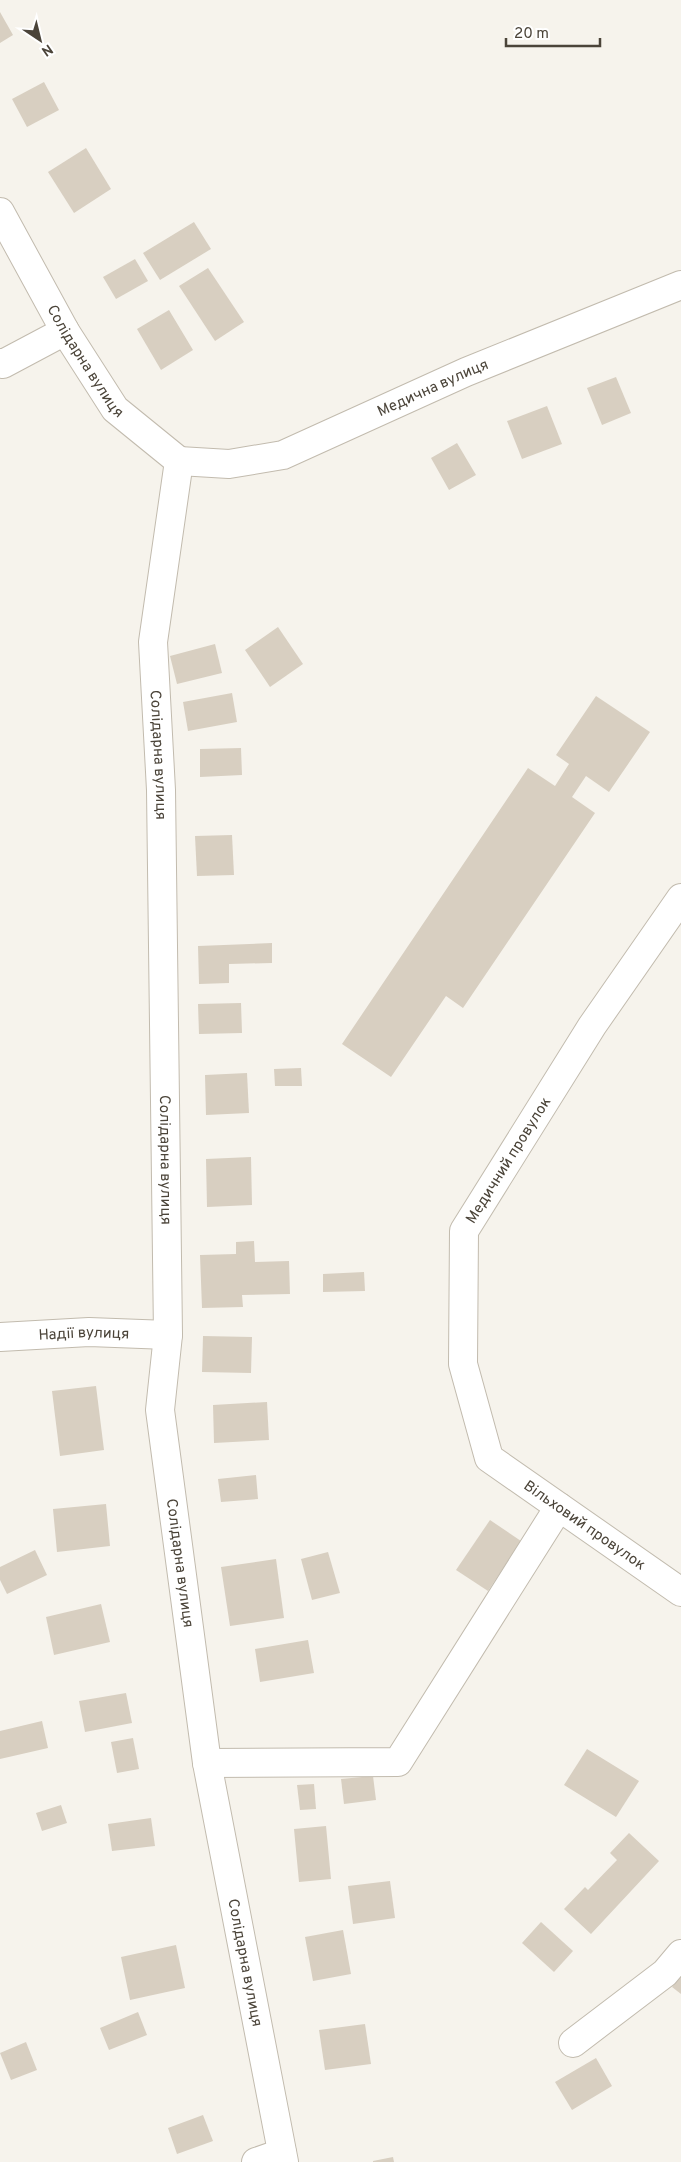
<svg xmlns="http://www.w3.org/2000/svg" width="681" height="2162" font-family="Overpass,sans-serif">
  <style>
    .building { fill: #d8cfc1 }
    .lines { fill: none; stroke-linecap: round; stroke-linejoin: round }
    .minor-casing { stroke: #c2bbae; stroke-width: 30 }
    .minor { stroke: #fff; stroke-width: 28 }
    .labels { text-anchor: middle; stroke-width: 4; stroke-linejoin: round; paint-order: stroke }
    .street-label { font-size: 15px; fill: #4b4439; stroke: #fff }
  </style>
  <rect width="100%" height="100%" fill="#f6f3ec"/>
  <g class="building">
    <polygon points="0,12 13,35 0,43"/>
    <polygon points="44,82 59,110 27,127 12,99"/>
    <polygon points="86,148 111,189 74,213 48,172"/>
    <polygon points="194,222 211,249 160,280 143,253"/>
    <polygon points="135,259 148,281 116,299 103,277"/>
    <polygon points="208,268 244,322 215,341 179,286"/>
    <polygon points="169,310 193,350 161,370 137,329"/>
    <polygon points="616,377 631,413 602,425 587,388"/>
    <polygon points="547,406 562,444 522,459 507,421"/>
    <polygon points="457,443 476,475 449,490 431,458"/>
    <polygon points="278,627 303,664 270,687 245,650"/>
    <polygon points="215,644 222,673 177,684 170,656"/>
    <polygon points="232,693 237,722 188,731 183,702"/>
    <polygon points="596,696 650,732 609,792 586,776 572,797 595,813 463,1008 446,996 391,1077 342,1044 528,768 555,786 569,764 556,755"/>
    <polygon points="241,748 242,775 200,777 200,749"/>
    <polygon points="232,835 234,875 197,876 195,836"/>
    <polygon points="272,943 272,963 229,964 229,983 199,984 198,946"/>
    <polygon points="241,1003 242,1033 199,1034 198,1004"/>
    <polygon points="301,1068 302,1086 275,1086 274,1069"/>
    <polygon points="247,1073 249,1113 206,1115 205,1075"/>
    <polygon points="251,1157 252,1205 207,1207 206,1159"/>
    <polygon points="254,1241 255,1262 289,1261 290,1294 242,1295 243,1307 202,1308 200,1255 236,1254 236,1242"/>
    <polygon points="364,1272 365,1291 323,1292 323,1274"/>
    <polygon points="203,1336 252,1337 251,1373 202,1372"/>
    <polygon points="96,1386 104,1450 60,1456 52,1391"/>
    <polygon points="267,1402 269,1440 214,1443 213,1405"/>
    <polygon points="256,1475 258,1499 221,1502 218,1479"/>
    <polygon points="106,1504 110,1546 57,1552 53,1509"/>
    <polygon points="490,1520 521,1541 488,1591 456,1570"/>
    <polygon points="35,1550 47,1575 7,1594 0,1580 0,1567"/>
    <polygon points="328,1552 340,1593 312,1600 301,1559"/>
    <polygon points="276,1559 284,1618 230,1626 221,1567"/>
    <polygon points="101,1604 110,1642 54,1655 46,1617"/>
    <polygon points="308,1640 314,1673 260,1682 255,1649"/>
    <polygon points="126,1693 132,1723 85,1732 79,1701"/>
    <polygon points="42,1721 48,1748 0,1759 0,1731"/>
    <polygon points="133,1738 139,1769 117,1773 111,1742"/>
    <polygon points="587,1749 639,1781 616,1817 564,1785"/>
    <polygon points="373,1776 376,1800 344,1804 341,1779"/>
    <polygon points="314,1784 316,1809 300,1810 297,1785"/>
    <polygon points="61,1805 67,1823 42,1831 36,1813"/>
    <polygon points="151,1818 155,1846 112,1851 108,1824"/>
    <polygon points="326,1826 331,1879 299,1882 294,1829"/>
    <polygon points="629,1833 659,1861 591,1934 564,1909 585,1887 588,1890 617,1860 610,1853"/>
    <polygon points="390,1881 395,1918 353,1924 348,1886"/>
    <polygon points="541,1922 573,1951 554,1972 522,1943"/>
    <polygon points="343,1930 351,1974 313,1981 305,1937"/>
    <polygon points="176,1945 185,1988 130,2000 121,1957"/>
    <polygon points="681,1975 681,1994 672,1987"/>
    <polygon points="138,2012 147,2035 109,2050 100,2028"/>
    <polygon points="365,2024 371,2064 325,2070 319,2030"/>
    <polygon points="26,2042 37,2070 11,2080 0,2053"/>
    <polygon points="596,2058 612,2086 572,2110 555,2082"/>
    <polygon points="203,2115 213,2141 177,2154 168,2128"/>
    <polygon points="393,2157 394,2162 373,2162 373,2161"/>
  </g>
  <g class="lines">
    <g class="minor-casing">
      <g id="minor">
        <path id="s1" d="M0,212L65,331L115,409L179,461"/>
        <polyline points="0,363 3,364 65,331"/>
        <path id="s2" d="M179,461L153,642L161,790L168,1335L160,1410L207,1763L284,2162"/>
        <path id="s3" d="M179,461L229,464L283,455L466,372L681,285"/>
        <path id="s4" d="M681,898L592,1026L464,1231L463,1364L489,1458L681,1592"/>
        <path id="s5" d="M0,1337L89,1332L168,1335"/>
        <polyline points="207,1763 398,1762 559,1507"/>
        <polyline points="573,2043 665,1973 681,1954"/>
        <polyline points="256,2162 282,2153"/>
      </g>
    </g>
    <use href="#minor" class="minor"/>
  </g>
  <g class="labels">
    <g class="street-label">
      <text dy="5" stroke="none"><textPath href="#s1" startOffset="172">Солідарна вулиця</textPath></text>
      <text dy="5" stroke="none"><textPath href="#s3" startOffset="269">Медична вулиця</textPath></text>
      <text dy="5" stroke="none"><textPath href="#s2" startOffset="296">Солідарна вулиця</textPath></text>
      <text dy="5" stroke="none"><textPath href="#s2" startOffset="701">Солідарна вулиця</textPath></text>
      <text transform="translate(508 1160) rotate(-58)" y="5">Медичний провулок</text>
      <text dy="5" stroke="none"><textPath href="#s5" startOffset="84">Надії вулиця</textPath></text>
      <text dy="5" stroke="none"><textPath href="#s4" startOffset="745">Вільховий провулок</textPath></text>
      <text dy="5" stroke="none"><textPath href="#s2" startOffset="1106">Солідарна вулиця</textPath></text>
      <text dy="5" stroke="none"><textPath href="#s2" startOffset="1511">Солідарна вулиця</textPath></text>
    </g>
  </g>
  <g transform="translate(40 40) rotate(145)" stroke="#ffffff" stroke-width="4" paint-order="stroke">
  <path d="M0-4L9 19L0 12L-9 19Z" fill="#4b4439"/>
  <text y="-8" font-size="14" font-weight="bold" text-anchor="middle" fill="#4b4439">N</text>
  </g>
  <path d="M506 38v8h94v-8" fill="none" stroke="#4b4439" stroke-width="2.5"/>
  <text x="514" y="38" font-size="15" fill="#4b4439" stroke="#ffffff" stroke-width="4" paint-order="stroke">20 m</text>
</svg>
